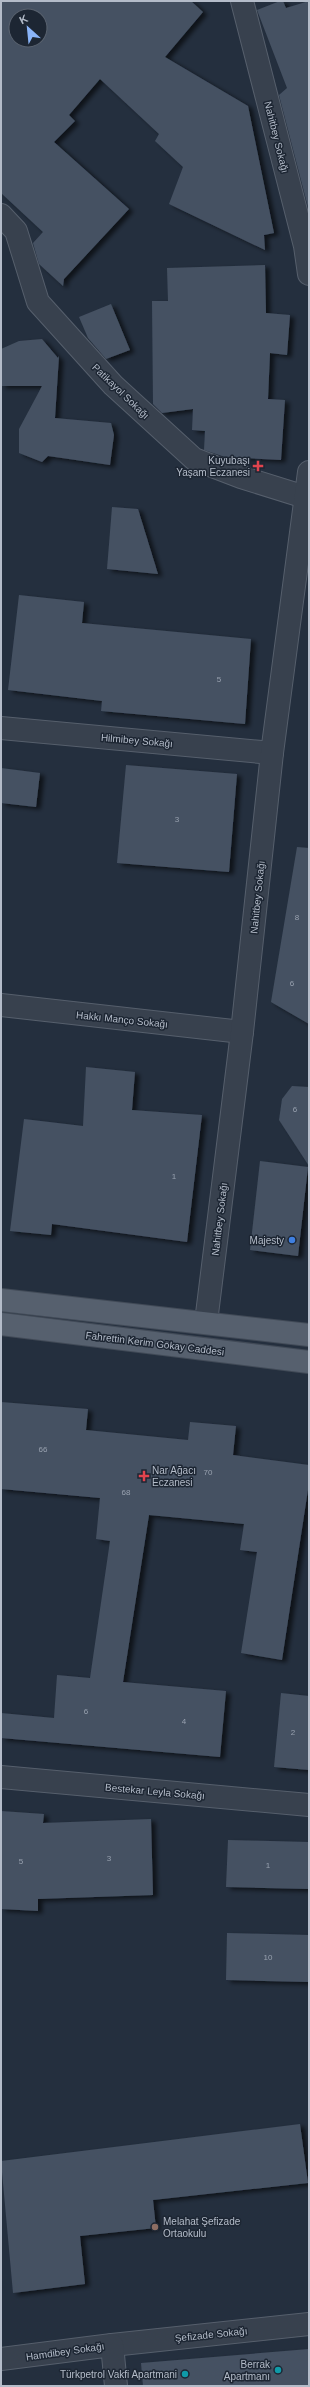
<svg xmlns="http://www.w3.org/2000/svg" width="310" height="2387" font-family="Arial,sans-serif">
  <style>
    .building { fill: #455162; fill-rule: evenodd; filter: url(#shadow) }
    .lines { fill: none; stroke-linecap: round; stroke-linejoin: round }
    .minor-casing { stroke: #565f6c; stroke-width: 24 }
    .primary-casing { stroke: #414a57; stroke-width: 24 }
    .minor { stroke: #38414e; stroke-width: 22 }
    .primary { stroke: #56606e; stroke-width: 22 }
    .health-dot { fill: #e0444e; stroke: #1d2633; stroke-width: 1.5 }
    .shop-dot { fill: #3f7fe0; stroke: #1d2633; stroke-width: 1.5 }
    .education-dot { fill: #8d6e63; stroke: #1d2633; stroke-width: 1.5 }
    .culture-dot { fill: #0f9aa8; stroke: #1d2633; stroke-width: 1.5 }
    .labels { text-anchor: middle; stroke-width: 3; stroke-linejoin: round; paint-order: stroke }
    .number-label { font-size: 8px; fill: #98a1af }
    .street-label { font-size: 10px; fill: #b4bcc9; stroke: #1d2633 }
    .poi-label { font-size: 10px; fill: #b4bcc9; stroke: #1d2633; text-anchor: end }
  </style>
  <defs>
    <filter id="shadow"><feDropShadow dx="4.5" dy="2.5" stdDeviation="2" flood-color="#0009"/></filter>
  </defs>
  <rect width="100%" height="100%" fill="#242f3e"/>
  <g class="building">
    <path d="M1,1H191L203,12L165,57L248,106L274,233L264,235L265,250L169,204L183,167L155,141L159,134L100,79L69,115L75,121L54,142L129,209L64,279L63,286L39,264L33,243L43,232L1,193ZM16,16H40V40H16Z"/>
    <polygon points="280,1 283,1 286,8 309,1 309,211 279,95 287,88 257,10"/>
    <polygon points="265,265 266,313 290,315 287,355 270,353 268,399 285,400 281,460 225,457 204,450 205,431 192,430 193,409 162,413 153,404 152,301 168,301 167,268"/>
    <polygon points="111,304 130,350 106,359 88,338 79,317"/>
    <polygon points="42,339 58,358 59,356 55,418 111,423 114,435 110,465 48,456 42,462 19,453 19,429 42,386 1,386 1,349 19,341"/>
    <polygon points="112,507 138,509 158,574 107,569"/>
    <polygon points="19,595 84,602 82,623 251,639 245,724 101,711 102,701 8,690"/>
    <polygon points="126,765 237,774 229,872 117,863"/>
    <polygon points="1,768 40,773 36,807 1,803"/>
    <polygon points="297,847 309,848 309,1024 271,1002"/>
    <polygon points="86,1067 135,1072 132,1110 202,1115 187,1242 52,1224 51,1235 10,1231 24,1119 83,1126"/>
    <polygon points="292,1086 309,1087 309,1166 279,1120 282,1099"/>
    <polygon points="260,1161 308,1167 298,1256 250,1250"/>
    <polygon points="1,1402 88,1409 86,1430 188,1440 190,1422 236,1426 233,1455 309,1465 309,1483 282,1660 241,1653 257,1552 240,1550 244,1524 149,1515 123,1682 226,1691 220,1757 1,1738 1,1713 54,1718 57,1675 90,1678 110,1541 96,1539 100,1498 1,1489"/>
    <polygon points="281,1693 309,1696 309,1770 274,1767"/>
    <polygon points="1,1811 44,1814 43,1823 151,1819 153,1895 38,1899 38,1911 1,1909"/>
    <polygon points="228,1840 309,1842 309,1889 226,1887"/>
    <polygon points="227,1933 309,1935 309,1982 226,1980"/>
    <polygon points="300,2124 308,2183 153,2200 156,2228 80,2236 85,2284 13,2293 1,2161"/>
    <polygon points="309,2349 309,2386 143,2386 141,2363"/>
  </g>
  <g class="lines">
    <g class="minor-casing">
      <g id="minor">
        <polyline points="242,1 305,246 309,274"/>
        <polyline points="1,215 16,231 38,302 113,385 194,459 241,477 305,497"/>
        <polyline points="1,728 272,753"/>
        <polyline points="1,1005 242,1032"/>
        <polyline points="206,1322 242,1032 272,753 309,472"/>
        <polyline points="1,1777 309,1805"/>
        <polyline points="112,2345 309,2324"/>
        <polyline points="1,2359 112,2345 116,2386"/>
      </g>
    </g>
    <g class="primary-casing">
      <g id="primary">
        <polyline points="1,1300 309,1335"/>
        <polyline points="1,1324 309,1362"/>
      </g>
    </g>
    <use href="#minor" class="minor"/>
    <use href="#primary" class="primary"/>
  </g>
  <g class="health-dot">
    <path d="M256 460h4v4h4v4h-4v4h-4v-4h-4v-4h4z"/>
    <path d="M142 1470h4v4h4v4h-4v4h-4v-4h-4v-4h4z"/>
  </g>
  <circle class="shop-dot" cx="292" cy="1240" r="4"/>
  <circle class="education-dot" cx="155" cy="2227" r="4"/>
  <g class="culture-dot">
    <circle cx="278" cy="2370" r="4"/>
    <circle cx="185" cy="2374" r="4"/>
  </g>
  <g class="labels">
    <g class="number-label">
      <text x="219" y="682">5</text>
      <text x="177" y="822">3</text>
      <text x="297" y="920">8</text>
      <text x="292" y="986">6</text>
      <text x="295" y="1112">6</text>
      <text x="174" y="1179">1</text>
      <text x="43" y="1452">66</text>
      <text x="208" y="1475">70</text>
      <text x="126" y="1495">68</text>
      <text x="86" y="1714">6</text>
      <text x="184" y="1724">4</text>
      <text x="293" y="1735">2</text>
      <text x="109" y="1861">3</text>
      <text x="21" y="1864">5</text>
      <text x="268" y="1868">1</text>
      <text x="268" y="1960">10</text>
    </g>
    <g class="street-label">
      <text transform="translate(277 137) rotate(76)" y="4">Nahitbey Sokağı</text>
      <text transform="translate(121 391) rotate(44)" y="4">Patikayol Sokağı</text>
      <text transform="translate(137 740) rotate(5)" y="4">Hilmibey Sokağı</text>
      <text transform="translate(257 897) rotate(-84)" y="4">Nahitbey Sokağı</text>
      <text transform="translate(122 1019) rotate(6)" y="4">Hakkı Manço Sokağı</text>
      <text transform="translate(219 1219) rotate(-83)" y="4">Nahitbey Sokağı</text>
      <text transform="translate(155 1343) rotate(7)" y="4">Fahrettin Kerim Gökay Caddesi</text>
      <text transform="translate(155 1791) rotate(5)" y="4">Bestekar Leyla Sokağı</text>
      <text transform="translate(211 2334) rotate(-6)" y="4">Şefizade Sokağı</text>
      <text transform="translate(65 2351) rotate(-8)" y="4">Hamdibey Sokağı</text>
    </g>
    <g class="poi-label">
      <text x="250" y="464">Kuyubaşı<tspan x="250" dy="12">Yaşam Eczanesi</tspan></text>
      <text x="284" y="1244">Majesty</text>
      <text x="152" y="1474" text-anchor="start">Nar Ağacı<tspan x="152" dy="12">Eczanesi</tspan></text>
      <text x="163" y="2225" text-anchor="start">Melahat Şefizade<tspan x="163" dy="12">Ortaokulu</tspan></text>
      <text x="270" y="2368">Berrak<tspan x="270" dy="12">Apartmanı</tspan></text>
      <text x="177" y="2378">Türkpetrol Vakfi Apartmani</text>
    </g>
  </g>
  <rect width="310" height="2387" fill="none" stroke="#b4bcc9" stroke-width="4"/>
  <g transform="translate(28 28) rotate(333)"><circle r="19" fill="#1d2633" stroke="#59626f"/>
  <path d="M0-3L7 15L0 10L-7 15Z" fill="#8ab4f8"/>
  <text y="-6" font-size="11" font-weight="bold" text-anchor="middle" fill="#b4bcc9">K</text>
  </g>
</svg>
